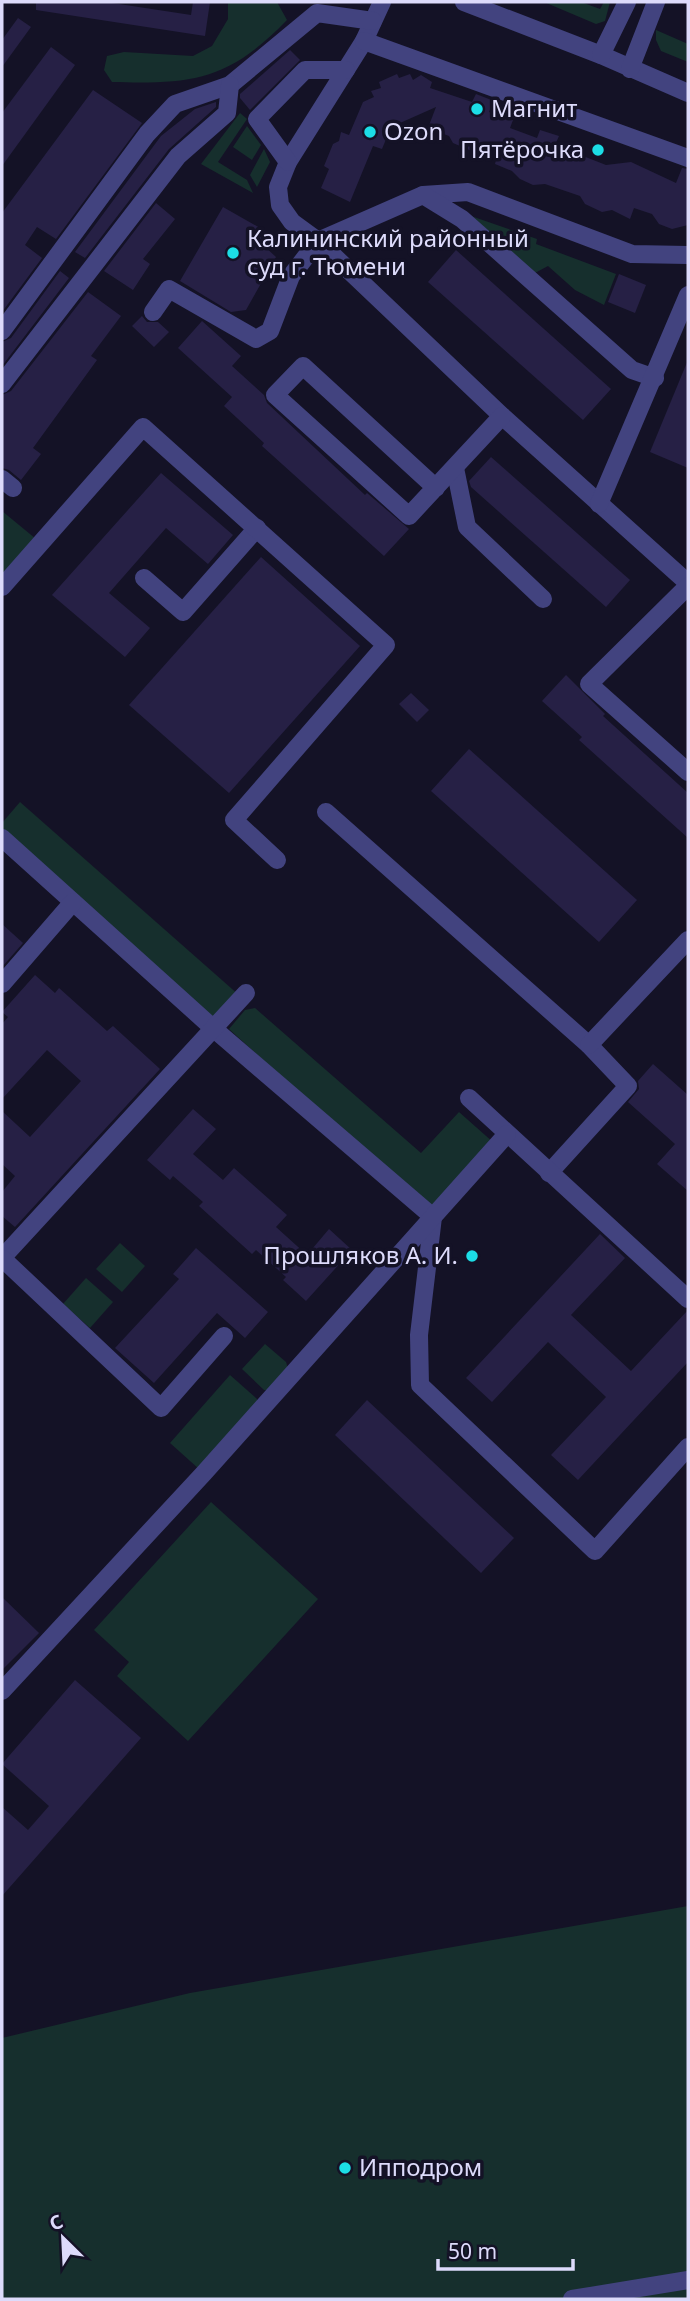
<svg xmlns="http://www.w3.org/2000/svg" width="690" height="2301" font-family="'Noto Sans',sans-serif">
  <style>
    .green { fill: #162f2d }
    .building { fill: #262045 }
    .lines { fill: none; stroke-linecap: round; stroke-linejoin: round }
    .minor { stroke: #42437f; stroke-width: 18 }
    .poi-dot { fill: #1cdde6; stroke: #141226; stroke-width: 2.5 }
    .labels { text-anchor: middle; stroke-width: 7; stroke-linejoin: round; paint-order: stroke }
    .poi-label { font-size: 24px; fill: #dddbfb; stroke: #141226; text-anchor: start }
  </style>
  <rect width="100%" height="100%" fill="#141226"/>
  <g class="green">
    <path d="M228,2H277L287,20C228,81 192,84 112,82L104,70L107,56L124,52L193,56L212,46L228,19Z"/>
    <polygon points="544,2 581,2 600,9 604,2 610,2 605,21 596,24"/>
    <polygon points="656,30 688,44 688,62 661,51 656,40"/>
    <polygon points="240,113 247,119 218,162 247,180 253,193 201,164"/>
    <polygon points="247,126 261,145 252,160 233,147"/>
    <polygon points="264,149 270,162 257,187 250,175"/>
    <polygon points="471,216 537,239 536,244 616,274 604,305 575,290 548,266 533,274"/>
    <polygon points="2,511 36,539 2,578"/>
    <polygon points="20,802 240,996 214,1018 2,829 2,823"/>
    <polygon points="255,1008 421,1153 459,1112 494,1143 437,1207 426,1208 229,1029 245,1010"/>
    <polygon points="120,1243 145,1266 122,1292 96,1269"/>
    <polygon points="86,1278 113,1302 90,1328 63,1304"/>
    <polygon points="265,1344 286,1362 289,1372 272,1391 264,1390 242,1369"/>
    <polygon points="230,1375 257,1399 258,1407 199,1469 170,1443"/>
    <polygon points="211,1502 318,1599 188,1741 117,1676 129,1662 94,1630"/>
    <polygon points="688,1906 688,2299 2,2299 2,2038 190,1993"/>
  </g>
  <g class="building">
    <polygon points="36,2 106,2 191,15 193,2 210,2 205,36 36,10"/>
    <polygon points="18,18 31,27 2,67 2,40"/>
    <polygon points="51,47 75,65 2,166 2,113"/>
    <polygon points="290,50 300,60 250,110 240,98 240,94"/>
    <polygon points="397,74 399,78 410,74 413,80 421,75 432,82 430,88 472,102 476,94 494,101 489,112 513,120 510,128 537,138 540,130 559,136 555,145 606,165 631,162 676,183 682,168 688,169 688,225 672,229 659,224 652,214 634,208 630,219 612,210 602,212 585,204 580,196 545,184 533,185 520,179 512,171 495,164 497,156 481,150 474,152 453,143 449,136 428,128 436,107 391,127 382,149 373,146 350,202 321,188 329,169 324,166 333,144 339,141 341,132 349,135 363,102 374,97 371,91 381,88 379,82"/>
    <polygon points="93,90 142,123 56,239 37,227 25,245 42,258 2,312 2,213"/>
    <polygon points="216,102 216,107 169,149 85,258 75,252 161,136 195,109"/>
    <polygon points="156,203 175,219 143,259 150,264 133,290 104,271"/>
    <polygon points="223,207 269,233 263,245 276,257 246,310 231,312 180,281"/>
    <polygon points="456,250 611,389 583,420 428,282"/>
    <polygon points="60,271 69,278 2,366 2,342 11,338"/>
    <polygon points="619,274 646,285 635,313 608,302"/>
    <polygon points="88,292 121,316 91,356 97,360 33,448 41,454 21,480 9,470 2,468 2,395 11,391"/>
    <polygon points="142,316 147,322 158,322 169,332 154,347 132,326"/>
    <polygon points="202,321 241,356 232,366 264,395 267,403 365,495 367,493 409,529 384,556 262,446 264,443 224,406 232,397 178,348"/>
    <polygon points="688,360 688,468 650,452"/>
    <polygon points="491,457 630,580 606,607 471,487 469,481"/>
    <polygon points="161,473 233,535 208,564 166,528 109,593 150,628 125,657 52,595"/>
    <polygon points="261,557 360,646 229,793 129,705"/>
    <polygon points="566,675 605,714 603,716 688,793 688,838 579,740 582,737 542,701"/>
    <polygon points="411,693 429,710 417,722 399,704"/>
    <polygon points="469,749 637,900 599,942 431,791"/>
    <polygon points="2,924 23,943 2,967"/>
    <polygon points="35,975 55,993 59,988 107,1031 113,1026 160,1069 15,1227 2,1216 2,1192 15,1176 2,1164 2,1111 30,1137 81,1081 47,1050 2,1099 2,1024 8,1017 2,1012"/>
    <polygon points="653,1064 688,1095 688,1191 657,1164 675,1144 628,1102 639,1089 638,1081"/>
    <polygon points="193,1109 216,1129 193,1154 223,1180 234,1168 287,1215 276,1227 307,1255 329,1229 352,1250 306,1301 283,1280 286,1277 256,1250 252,1254 199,1206 203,1202 173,1176 170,1180 147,1160"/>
    <polygon points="600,1234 625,1258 571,1315 631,1371 688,1310 688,1362 578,1480 551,1455 606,1397 548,1342 492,1402 466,1378"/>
    <polygon points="196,1248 268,1312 245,1338 217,1313 154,1383 115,1348 179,1279 173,1274"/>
    <polygon points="367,1400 514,1538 481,1573 335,1435"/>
    <polygon points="2,1597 39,1633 2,1670"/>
    <polygon points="75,1680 141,1738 2,1896 2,1807 28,1830 49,1806 2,1764"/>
  </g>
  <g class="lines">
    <g class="minor">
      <polyline points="382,2 364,41 288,162 278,187 280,205 292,222 318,241 502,416 688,583"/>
      <polyline points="464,2 601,55 688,93"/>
      <polyline points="364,41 688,158"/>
      <polyline points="601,55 627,2"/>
      <polyline points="630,69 656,2"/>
      <polyline points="288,162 257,119 305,70 346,70"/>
      <polyline points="423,195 468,192 632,254 688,255"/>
      <polyline points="153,312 169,289 256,339 270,331 291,276 318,241 423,195 462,219 632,370 655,378"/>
      <polyline points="2,331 147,134 175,104 230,85 317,13 373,21"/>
      <polyline points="2,384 178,156 227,113 230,85"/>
      <polyline points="455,468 467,527 543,599"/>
      <polyline points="2,479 13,488"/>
      <polyline points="436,488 303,366 275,395 409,516 502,416"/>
      <polyline points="599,504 688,295"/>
      <polyline points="144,578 183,612 257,528"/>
      <polyline points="688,586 589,684 688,772"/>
      <polyline points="2,587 143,427 386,645 234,820 277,860"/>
      <polyline points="326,812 589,1045 628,1086 549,1173"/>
      <polyline points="2,838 214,1029 433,1217 419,1335 420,1385 595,1551 688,1447"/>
      <polyline points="2,984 73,902"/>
      <polyline points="589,1045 688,940"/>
      <polyline points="469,1098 688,1299"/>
      <polyline points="2,1258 246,993"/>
      <polyline points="3,1259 161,1408 224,1336"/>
      <polyline points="2,1691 204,1473 507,1134"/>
      <polyline points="572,2299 688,2280"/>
    </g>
  </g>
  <g class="poi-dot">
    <circle cx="477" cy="109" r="7"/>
    <circle cx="370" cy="132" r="7"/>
    <circle cx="598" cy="150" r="7"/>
    <circle cx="233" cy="253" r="7"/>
    <circle cx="472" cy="1256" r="7"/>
    <circle cx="345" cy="2168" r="7"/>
  </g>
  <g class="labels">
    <g class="poi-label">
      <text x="491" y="117">Магнит</text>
      <text x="384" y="140">Ozon</text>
      <text x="584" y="158" text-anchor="end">Пятёрочка</text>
      <text x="247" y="247">Калининский районный<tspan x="247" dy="28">суд г. Тюмени</tspan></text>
      <text x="458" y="1264" text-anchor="end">Прошляков А. И.</text>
      <text x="359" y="2176">Ипподром</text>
    </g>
  </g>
  <rect width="690" height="2301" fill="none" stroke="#dddbfb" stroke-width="7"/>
  <g transform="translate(63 2238) rotate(336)" stroke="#141226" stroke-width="5" paint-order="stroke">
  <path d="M0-5L12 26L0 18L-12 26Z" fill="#dddbfb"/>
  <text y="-10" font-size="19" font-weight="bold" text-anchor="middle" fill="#dddbfb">С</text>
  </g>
  <path d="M438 2259v10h135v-10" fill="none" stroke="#dddbfb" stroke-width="3.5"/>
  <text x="448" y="2259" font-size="21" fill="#dddbfb" stroke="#141226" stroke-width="5" paint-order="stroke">50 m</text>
</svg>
